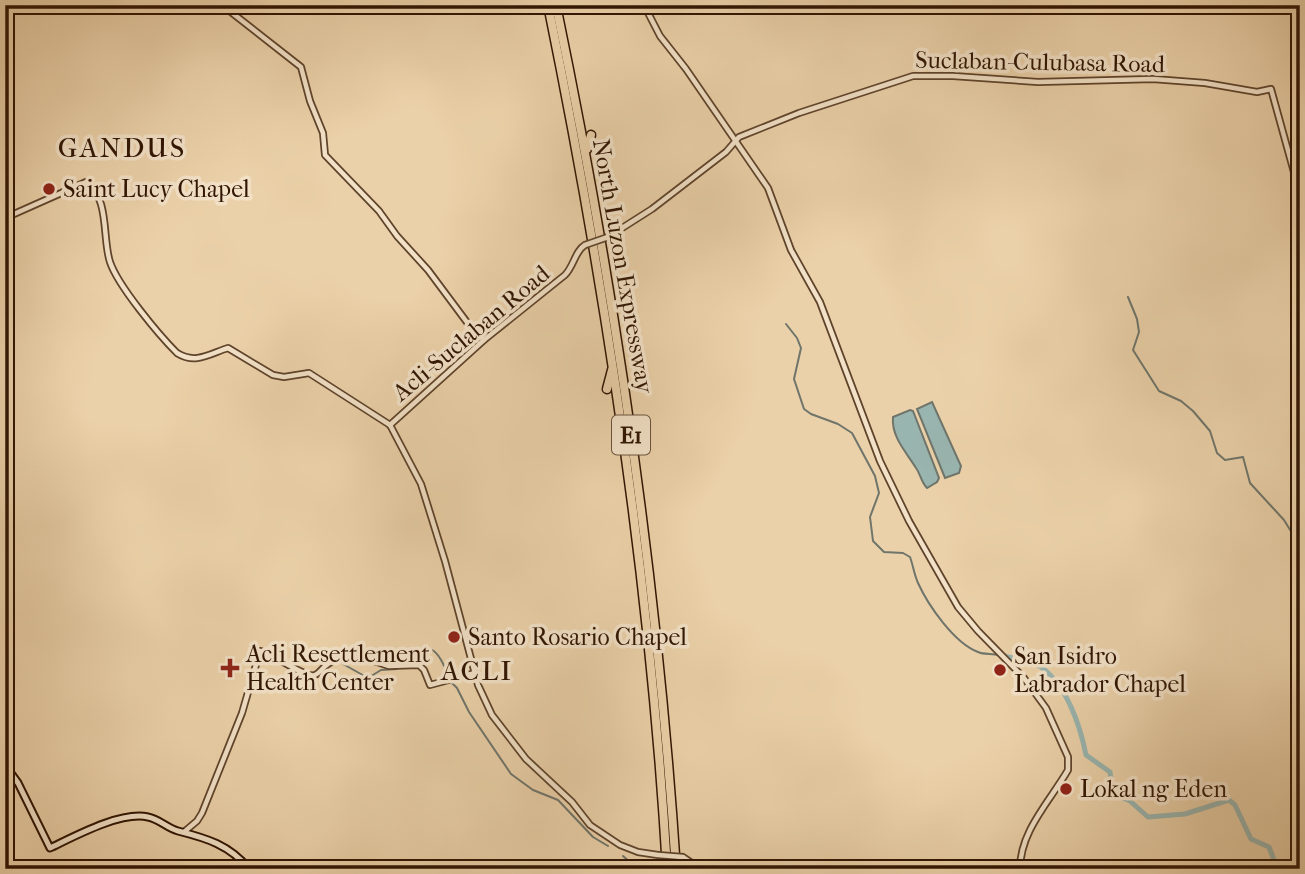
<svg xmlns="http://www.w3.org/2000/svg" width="1305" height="874" font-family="'IM FELL French Canon',serif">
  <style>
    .water { fill: #99b5b0; stroke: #6f756b; stroke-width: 2 }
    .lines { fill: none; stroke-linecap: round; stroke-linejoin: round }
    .stream { stroke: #6f756b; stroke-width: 2 }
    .river { stroke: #99b5b0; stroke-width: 5 }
    .tertiary-casing { stroke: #5f442c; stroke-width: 8 }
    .secondary-casing { stroke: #301503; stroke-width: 9 }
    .motorway-casing { stroke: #301503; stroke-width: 11 }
    .tertiary { stroke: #f2e1c7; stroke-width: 4.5 }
    .secondary { stroke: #f2e1c7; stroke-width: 5 }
    .motorway { stroke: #ebd1a9; stroke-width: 8 }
    .tertiary-bridge-casing { stroke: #5f442c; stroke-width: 8; stroke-linecap: butt }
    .tertiary-bridge { stroke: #f2e1c7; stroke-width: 4.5 }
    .poi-dot { fill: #8f2418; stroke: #f2e1c7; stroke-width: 2.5 }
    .labels { text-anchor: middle; stroke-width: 7; stroke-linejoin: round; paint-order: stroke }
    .shield { fill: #f2e1c7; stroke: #6a523e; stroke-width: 2 }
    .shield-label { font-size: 23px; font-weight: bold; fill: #301503 }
    .street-label { font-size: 24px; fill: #301503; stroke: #f2e1c7 }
    .poi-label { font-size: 24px; fill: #301503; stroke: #f2e1c7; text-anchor: start }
    .quarter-label { font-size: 28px; letter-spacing: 2px; fill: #301503; stroke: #f2e1c7 }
  </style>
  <rect width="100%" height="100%" fill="#ebd1a9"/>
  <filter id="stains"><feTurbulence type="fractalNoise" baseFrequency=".00286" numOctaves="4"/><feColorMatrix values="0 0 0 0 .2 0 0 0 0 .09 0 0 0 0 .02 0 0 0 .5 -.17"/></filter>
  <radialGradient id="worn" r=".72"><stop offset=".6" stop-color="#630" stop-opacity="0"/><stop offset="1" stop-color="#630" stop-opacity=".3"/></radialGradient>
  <g class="water">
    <polygon points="932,402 961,466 959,473 945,478 917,409"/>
    <path d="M910,410L913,411L939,478L937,482L927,488C921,482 921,475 916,468C907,453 891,437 893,417Z"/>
  </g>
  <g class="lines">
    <g class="stream">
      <polyline points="1128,297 1137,319 1139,332 1133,350 1159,391 1181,401 1193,411 1210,431 1217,453 1225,460 1243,457 1250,483 1284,520 1300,546"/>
      <path d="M786,324L797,338L801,348L794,379L804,409L811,414L838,424L852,433L875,476L879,493L870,517L873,541L884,552L903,553L910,557C913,565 914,574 918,583C928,605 954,643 978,652C984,655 992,653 999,655"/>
      <polyline points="1300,566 1300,581"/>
      <polyline points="341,660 343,664 368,678 381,670 397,669"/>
      <path d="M402,663C428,637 439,648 449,679"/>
      <polyline points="451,682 457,688 469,712 511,774 533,790 558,800 593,837 608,846"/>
      <polyline points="623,856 638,869"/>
    </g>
    <path class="river" d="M1004,656C1014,659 1032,661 1041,667C1067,686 1080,725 1086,755L1110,772L1113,794L1130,801L1148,817L1185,814L1229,800L1235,805L1251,839L1269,847L1276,865L1291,869"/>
    <g class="tertiary-casing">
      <g id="tertiary">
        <polyline points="222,5 301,67 310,101 323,133 325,155 379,211 397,236 428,270 469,325 484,340"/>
        <path d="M644,5L660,36L686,69L768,188L791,250L820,302L880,461L909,521L958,607L978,631L1024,678L1046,708L1068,757V770C1050,801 1020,831 1020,869"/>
        <path d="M5,218L86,182C110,198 102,238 110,262C118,286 159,335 177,353C196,365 211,353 228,348L273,375L284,377L309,373L390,425"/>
        <polyline points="608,237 652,209 726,152 739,137 799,113 913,76 953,76 1038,82 1153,79 1205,83 1257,92 1271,89 1300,194"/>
        <polyline points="390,425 421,484 445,561 478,685 492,715 526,759 572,802 590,825 620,845 638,852 658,855"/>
        <path d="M390,425L484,340L565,275C574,266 575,251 585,245"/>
        <path d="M184,832L197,821L202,813L242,713L260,651C274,654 306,679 315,675C320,673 323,667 328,664C337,658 348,655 359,652L371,660L389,666L419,665L424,670L430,685L475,673"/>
        <polyline points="683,857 692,863 693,869"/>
      </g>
    </g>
    <g class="secondary-casing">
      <path id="secondary" d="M5,765L18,783L50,848C75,836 121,811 148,817C159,819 167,828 178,831C206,838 230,845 249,869"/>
    </g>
    <g class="motorway-casing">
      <g id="motorway">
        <path d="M548,5C606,290 650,578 667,869"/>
        <path d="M556,5C615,290 657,578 676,869"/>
        <polyline points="587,149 591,135"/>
        <polyline points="607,389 612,370"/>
      </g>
    </g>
    <use href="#tertiary" class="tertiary"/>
    <use href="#secondary" class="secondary"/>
    <use href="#motorway" class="motorway"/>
    <g class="tertiary-bridge-casing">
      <g id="tertiary-bridge">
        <polyline points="585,245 608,237"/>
        <polyline points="658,855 683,857"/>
      </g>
    </g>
    <use href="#tertiary-bridge" class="tertiary-bridge"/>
  </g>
  <g class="poi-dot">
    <circle cx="49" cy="189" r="7"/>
    <circle cx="454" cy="637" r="7"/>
    <path d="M226.5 657.5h7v7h7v7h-7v7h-7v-7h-7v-7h7z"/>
    <circle cx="1000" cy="670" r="7"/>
    <circle cx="1066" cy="789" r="7"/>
  </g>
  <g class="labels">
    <rect class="shield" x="612" y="415.5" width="38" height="39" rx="5"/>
    <g class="shield-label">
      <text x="631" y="443">E1</text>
    </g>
    <g class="street-label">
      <text transform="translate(1040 62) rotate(1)" y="8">Suclaban-Culubasa Road</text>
      <text transform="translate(623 266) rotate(80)" y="8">North Luzon Expressway</text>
      <text transform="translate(471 333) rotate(-40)" y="8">Acli-Suclaban Road</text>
    </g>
    <g class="poi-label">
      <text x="63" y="197">Saint Lucy Chapel</text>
      <text x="468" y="645">Santo Rosario Chapel</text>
      <text x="246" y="662">Acli Resettlement<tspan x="246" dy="28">Health Center</tspan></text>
      <text x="1014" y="664">San Isidro<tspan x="1014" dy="28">Labrador Chapel</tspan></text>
      <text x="1080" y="797">Lokal ng Eden</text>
    </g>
    <g class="quarter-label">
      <text x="122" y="157">GANDUS</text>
      <text x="477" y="680">ACLI</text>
    </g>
  </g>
  <rect width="1305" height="874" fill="none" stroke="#ebd1a9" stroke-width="28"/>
  <rect x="7" y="7" width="1291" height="860" fill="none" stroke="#301503" stroke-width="3.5"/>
  <rect x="14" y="14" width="1277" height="846" fill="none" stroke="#301503" stroke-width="2"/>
  <rect width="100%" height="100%" filter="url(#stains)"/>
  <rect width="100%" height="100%" fill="url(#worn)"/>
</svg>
